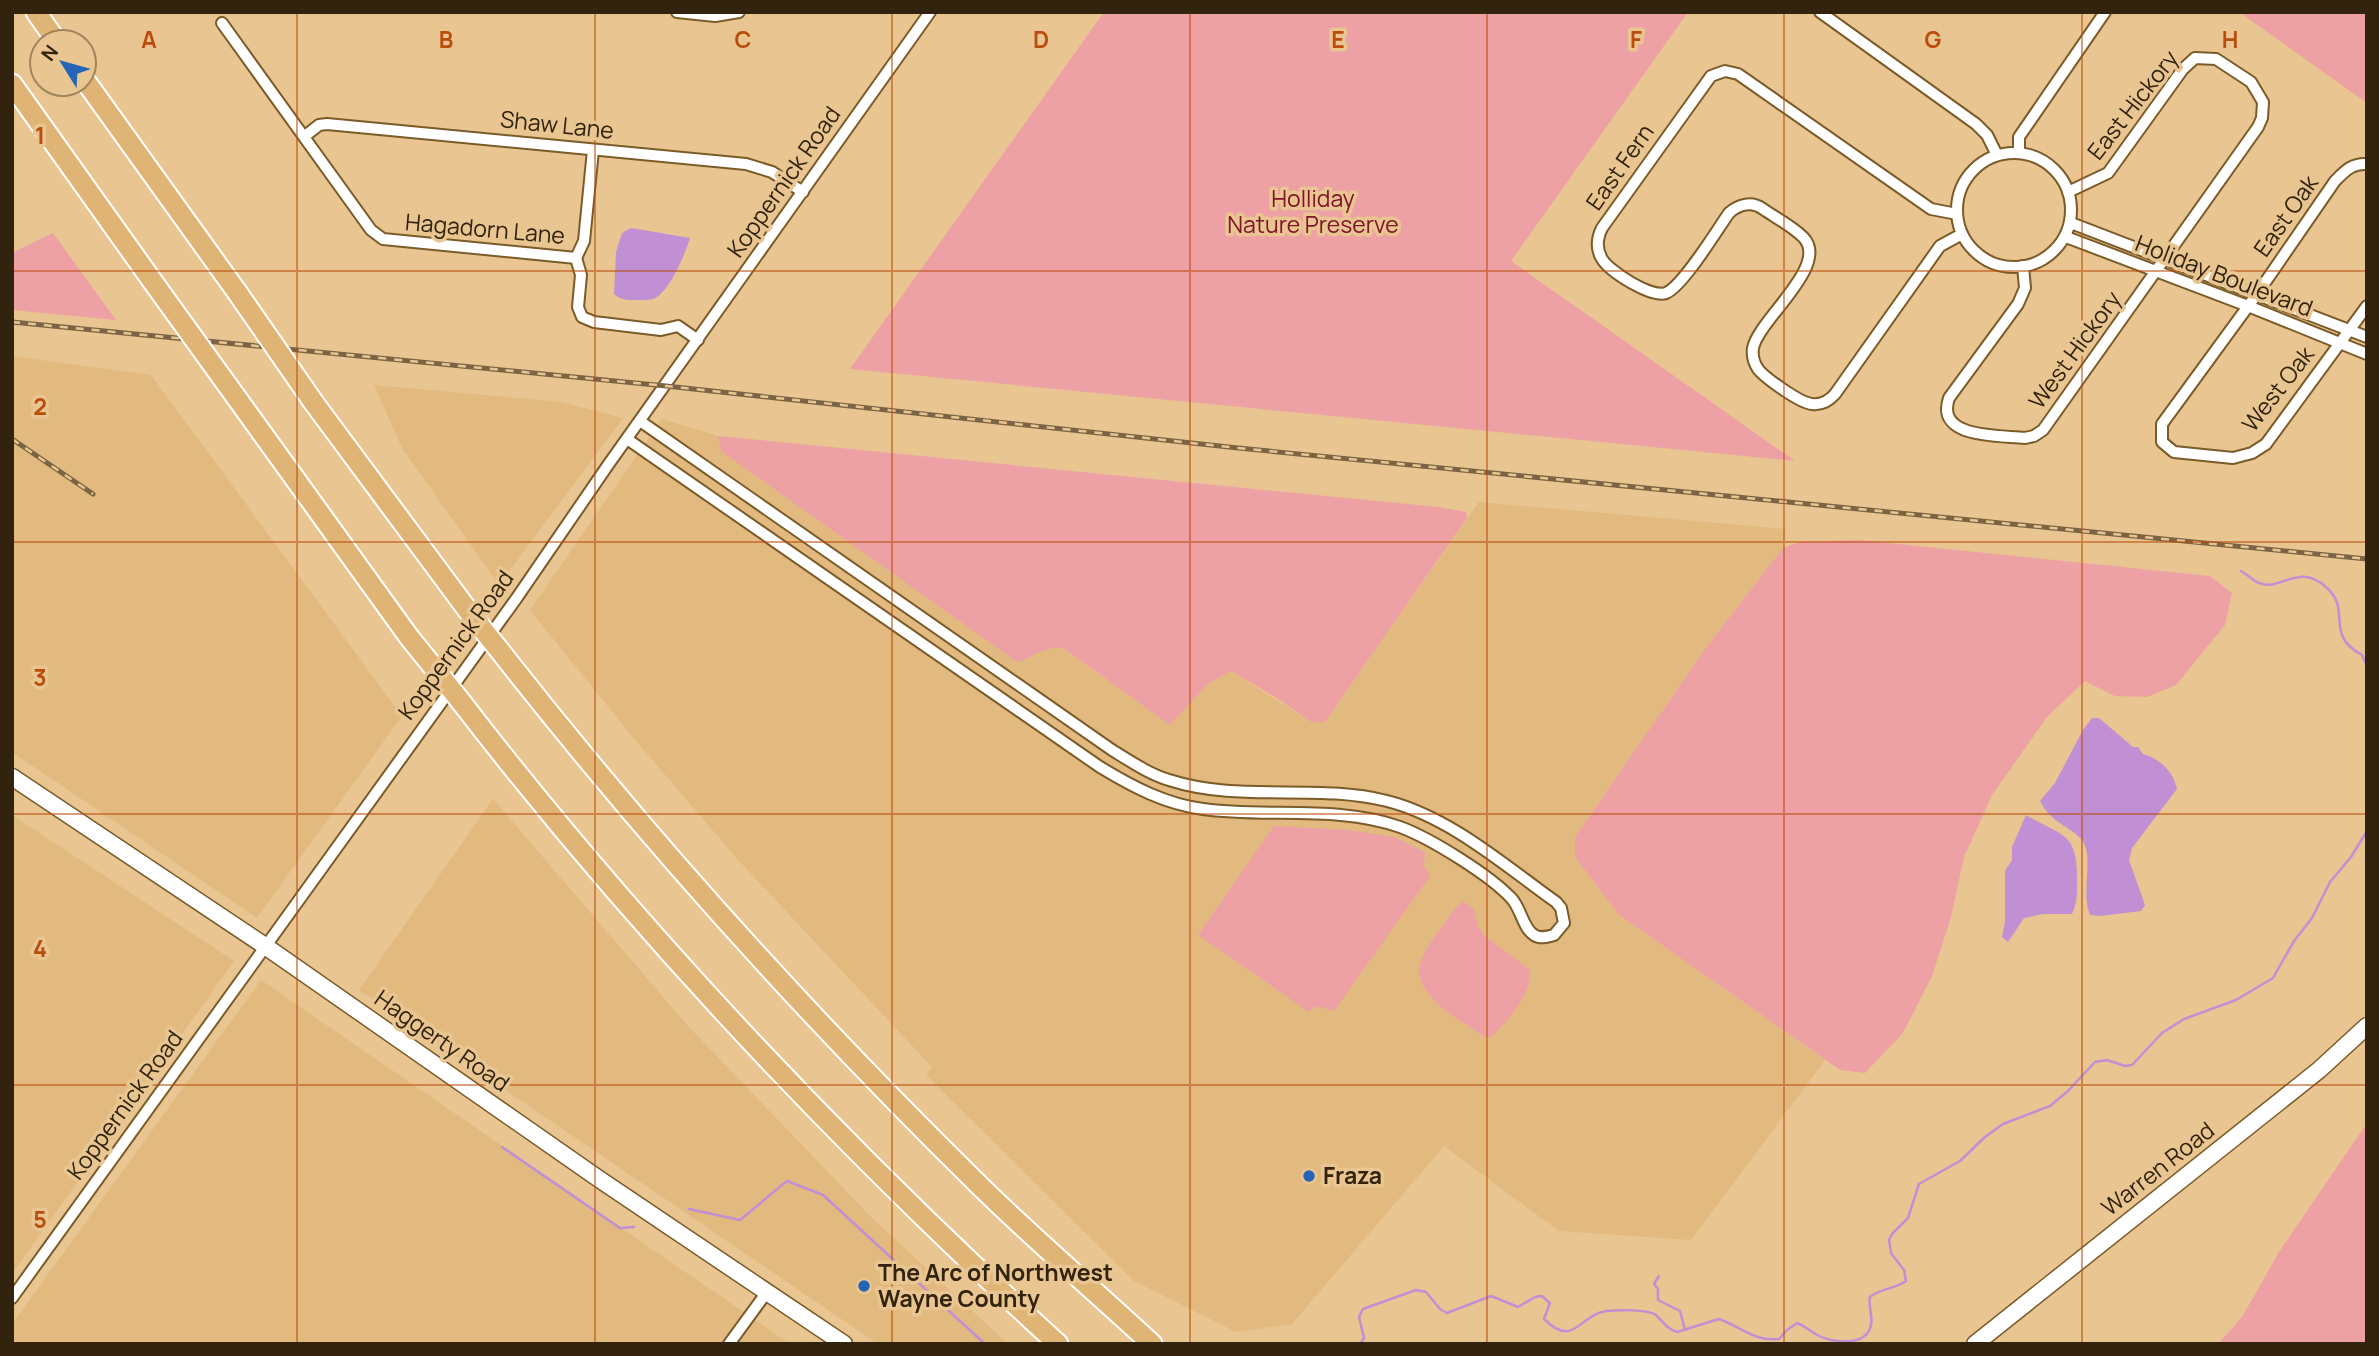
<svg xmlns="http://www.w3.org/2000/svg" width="2379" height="1356" font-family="Manrope,sans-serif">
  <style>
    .built { fill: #e2ba7f }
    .green { fill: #eda1a4 }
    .water { fill: #c18fd4 }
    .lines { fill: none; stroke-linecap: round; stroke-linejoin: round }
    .stream { stroke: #c18fd4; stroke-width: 2.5 }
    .minor-casing { stroke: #7b5b28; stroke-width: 14 }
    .secondary-casing { stroke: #7b5b28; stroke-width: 19 }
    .motorway-casing { stroke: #fff; stroke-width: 23 }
    .minor { stroke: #fff; stroke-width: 10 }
    .secondary { stroke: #fff; stroke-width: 16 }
    .motorway { stroke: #dfb475; stroke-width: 19 }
    .rail-casing { stroke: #7b6443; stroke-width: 5 }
    .rail { stroke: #e9c591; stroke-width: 2.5; stroke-dasharray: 8; stroke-linecap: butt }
    .motorway-bridge-casing { stroke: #fff; stroke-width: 23; stroke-linecap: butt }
    .motorway-bridge { stroke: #dfb475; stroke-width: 19 }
    .grid { fill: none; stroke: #ba4c0c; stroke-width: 2; stroke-opacity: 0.55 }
    .poi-dot { fill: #2665b6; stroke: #e9c591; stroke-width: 2.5 }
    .labels { text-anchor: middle; stroke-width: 7; stroke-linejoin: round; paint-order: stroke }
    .street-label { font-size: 23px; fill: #31230e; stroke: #e9c591 }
    .park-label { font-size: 23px; fill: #81132a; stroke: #e9c591 }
    .poi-label { font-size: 23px; font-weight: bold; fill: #31230e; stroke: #e9c591; text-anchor: start }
    .grid-label { font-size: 23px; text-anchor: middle; font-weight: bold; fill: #ba4c0c; stroke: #e9c591; stroke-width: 7; stroke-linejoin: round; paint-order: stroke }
  </style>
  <rect width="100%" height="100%" fill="#e9c591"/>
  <g class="built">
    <polygon points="12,356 151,375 402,716 257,918 12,752"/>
    <polygon points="374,385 561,402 623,418 499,585 402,448"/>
    <polygon points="662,419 718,436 721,451 1027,659 1046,647 1062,648 1170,724 1208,684 1231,671 1311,722 1325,722 1479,502 1786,529 1783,548 1705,649 1575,837 1575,857 1619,915 1825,1060 1691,1240 1559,1231 1444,1146 1292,1324 1236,1332 1134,1281 926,1075 932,1067 739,861 631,735 530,610"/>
    <polygon points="493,799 688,1026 871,1217 1008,1344 878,1344 359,990"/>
    <polygon points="12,815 234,961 12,1274"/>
    <polygon points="261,980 790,1344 12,1344 12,1324"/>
  </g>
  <g class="green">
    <polygon points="1104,12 1688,12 1511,261 1795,461 850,369"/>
    <polygon points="2239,12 2367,12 2367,103"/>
    <polygon points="53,233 116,320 12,310 12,253"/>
    <path d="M718,436L1438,507L1466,512L1467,518L1325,722H1311L1278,699L1231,671L1208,684L1170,725L1063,648C1039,647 1038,656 1017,662L721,451Z"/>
    <polygon points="1859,540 2210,576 2232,593 2225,625 2176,685 2147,697 2115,696 2085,681 2047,717 1992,795 1964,857 1951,917 1932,976 1903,1033 1865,1073 1840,1070 1619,915 1575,857 1575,837 1705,649 1783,548 1800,542"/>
    <polygon points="1274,826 1348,830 1394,837 1425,852 1424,866 1430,876 1334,1011 1316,1006 1309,1012 1198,935"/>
    <path d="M1463,901L1474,909L1478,926L1485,936L1530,970C1532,994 1507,1023 1490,1038L1482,1035C1460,1020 1409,994 1421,961C1428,942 1445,923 1457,906Z"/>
    <polygon points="2367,1123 2367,1344 2218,1344 2242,1317 2279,1252"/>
  </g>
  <g class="water">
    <path d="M631,228L690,238C685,254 672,286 657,297C652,301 641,300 635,300C627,300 620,300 614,294L616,252L622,233Z"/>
    <path d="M2092,718H2099L2133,747H2138L2143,754C2160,759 2173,771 2177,789L2132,848L2129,860L2145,905L2141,911L2100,916L2090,915C2081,894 2093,860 2084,843C2075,828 2051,824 2040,801L2055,783L2083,730Z"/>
    <path d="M2026,815C2059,835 2077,831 2077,876C2077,889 2078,902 2072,914H2043L2024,918L2008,942L2002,937L2005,922V871L2012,860V847Z"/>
  </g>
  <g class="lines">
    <g class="stream">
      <path d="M2241,571C2247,574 2253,581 2259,583C2281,592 2298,562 2326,587C2353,610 2323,634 2362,655L2367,666"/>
      <polyline points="502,1147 620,1228 634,1227"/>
      <polyline points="689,1209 740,1220 787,1181 823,1195 985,1344"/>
      <polyline points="1659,1276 1654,1284 1658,1289 1658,1300 1680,1311 1685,1330"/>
      <path d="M1360,1344L1364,1338L1359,1317L1363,1309L1416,1290L1426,1292L1440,1309L1447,1313L1491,1296L1518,1307L1535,1297L1542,1296L1550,1303L1544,1319C1574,1349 1579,1315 1606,1311C1616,1310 1648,1309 1656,1315C1663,1322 1667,1329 1677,1332L1719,1319C1740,1326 1754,1342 1779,1339L1787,1330L1797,1323C1805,1326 1810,1331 1817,1335C1832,1343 1867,1347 1871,1325C1873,1315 1868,1307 1870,1297C1881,1288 1895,1289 1906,1281L1904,1270L1891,1253L1889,1240L1892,1234L1908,1218L1919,1184L1960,1161L1985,1137L2003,1124L2050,1106L2068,1091L2095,1062L2107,1060L2125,1066L2132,1065L2162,1033L2184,1019L2236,1000L2273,978L2294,941L2312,918L2330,882L2351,857L2367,831"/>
    </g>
    <g class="minor-casing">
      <g id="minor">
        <polyline points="677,12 715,16 739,12"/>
        <polyline points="1820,12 1976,124 1987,135 1997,155"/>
        <polyline points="222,23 371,230 383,239 576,258 584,241 593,150"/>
        <polyline points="305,136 319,125 327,124 746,164 772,172 803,192"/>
        <circle cx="2014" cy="210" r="57"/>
        <polyline points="2019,153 2019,137 2105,12"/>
        <path d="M2367,164C2352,163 2345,171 2335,181L2257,294L2162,424V442L2174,452L2233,458L2252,453L2266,444L2367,306"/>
        <path d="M1957,214L1931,209L1738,74L1725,71L1711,76L1602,228C1597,238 1596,249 1602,259C1610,272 1651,298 1666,293C1683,286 1717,230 1729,213C1739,204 1752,201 1763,209C1776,218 1792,226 1803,237C1831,265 1759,319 1753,348C1752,355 1754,363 1758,369C1765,378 1800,403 1812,404C1821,405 1829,401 1835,394L1940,246L1962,234"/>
        <polyline points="2071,223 2367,337"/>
        <polyline points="2066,237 2248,306 2367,354"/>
        <polyline points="576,258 581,275 578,307 582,317 594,322 661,330 678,326 698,340"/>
        <path d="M2023,266L2025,288L2018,304L1949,398C1935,439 1999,435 2025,438L2034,436L2043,430L2258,127L2262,118L2263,102L2251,82L2216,59L2195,58L2183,69L2108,173L2068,192"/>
        <path d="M627,439L1100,767C1133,787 1165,804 1203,809C1268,818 1338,805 1400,827C1430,838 1490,875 1512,899C1521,909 1523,928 1534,935C1540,939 1547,937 1554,935L1564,923L1561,908L1556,902C1504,865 1450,817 1387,801C1315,783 1240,803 1169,780C1149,774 1130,761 1112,750L640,421"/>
        <polyline points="12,1298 516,599 608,465 930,12"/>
        <polyline points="729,1344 767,1292"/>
      </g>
    </g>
    <g class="secondary-casing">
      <g id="secondary">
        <polyline points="12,777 265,946 599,1179 844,1344"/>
        <polyline points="1975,1344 2319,1070 2367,1026"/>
      </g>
    </g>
    <g class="motorway-casing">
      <g id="motorway">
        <polyline points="36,12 57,42"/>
        <polyline points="84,79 237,292"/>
        <polyline points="12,84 153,282"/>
        <polyline points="236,397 409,637 434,668"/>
        <polyline points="314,403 472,616"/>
        <path d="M500,651C648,840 809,1018 980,1186C1036,1241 1095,1291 1152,1344"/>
        <path d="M462,703C640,934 843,1147 1058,1344"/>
      </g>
    </g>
    <use href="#minor" class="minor"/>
    <use href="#secondary" class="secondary"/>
    <use href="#motorway" class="motorway"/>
    <g class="rail-casing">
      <g id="rail">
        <polyline points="12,322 666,386 1238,448 2367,559"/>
        <polyline points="12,439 93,494"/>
      </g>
    </g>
    <use href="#rail" class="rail"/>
    <g class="motorway-bridge-casing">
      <g id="motorway-bridge">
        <polyline points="153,282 236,397"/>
        <polyline points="237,292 314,403"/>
        <polyline points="472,616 500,651"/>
        <polyline points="434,668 462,703"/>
      </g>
    </g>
    <use href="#motorway-bridge" class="motorway-bridge"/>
  </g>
  <path class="grid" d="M297,12V1344M595,12V1344M892,12V1344M1190,12V1344M1487,12V1344M1784,12V1344M2082,12V1344M12,271H2367M12,542H2367M12,814H2367M12,1085H2367"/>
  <g class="poi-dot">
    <circle cx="1309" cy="1176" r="7"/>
    <circle cx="864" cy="1286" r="7"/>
  </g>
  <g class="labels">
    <g class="street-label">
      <text transform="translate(2133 105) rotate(-52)" y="8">East Hickory</text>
      <text transform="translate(557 125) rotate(6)" y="8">Shaw Lane</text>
      <text transform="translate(1620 167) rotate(-55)" y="8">East Fern</text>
      <text transform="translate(784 182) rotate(-55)" y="8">Koppernick Road</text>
      <text transform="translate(2286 216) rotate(-55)" y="8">East Oak</text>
      <text transform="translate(485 229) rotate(5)" y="8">Hagadorn Lane</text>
      <text transform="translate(2224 276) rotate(21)" y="8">Holiday Boulevard</text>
      <text transform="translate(2075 350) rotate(-54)" y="8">West Hickory</text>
      <text transform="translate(2278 389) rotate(-52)" y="8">West Oak</text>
      <text transform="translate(456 645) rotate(-54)" y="8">Koppernick Road</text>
      <text transform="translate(442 1041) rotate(35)" y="8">Haggerty Road</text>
      <text transform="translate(125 1105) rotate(-54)" y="8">Koppernick Road</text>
      <text transform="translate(2158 1169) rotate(-38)" y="8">Warren Road</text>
    </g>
    <g class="park-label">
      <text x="1313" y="207">Holliday<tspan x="1313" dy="26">Nature Preserve</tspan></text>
    </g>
    <g class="poi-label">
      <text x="1323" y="1184">Fraza</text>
      <text x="878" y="1281">The Arc of Northwest<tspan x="878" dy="26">Wayne County</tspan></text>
    </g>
  </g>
  <g class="grid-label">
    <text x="149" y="48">A</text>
    <text x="446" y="48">B</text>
    <text x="743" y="48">C</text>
    <text x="1041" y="48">D</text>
    <text x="1338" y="48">E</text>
    <text x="1636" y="48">F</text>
    <text x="1933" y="48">G</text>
    <text x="2230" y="48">H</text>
    <text x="40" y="144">1</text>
    <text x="40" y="415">2</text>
    <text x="40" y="686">3</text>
    <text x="40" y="957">4</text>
    <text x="40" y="1228">5</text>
  </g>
  <rect width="2379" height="1356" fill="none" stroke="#31230e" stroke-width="28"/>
  <g transform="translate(63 63) rotate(307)"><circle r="33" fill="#e9c591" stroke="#9f845d" stroke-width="2"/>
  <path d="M0-5L12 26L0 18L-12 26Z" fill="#2665b6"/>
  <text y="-10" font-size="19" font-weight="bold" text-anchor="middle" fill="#31230e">N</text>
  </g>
</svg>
